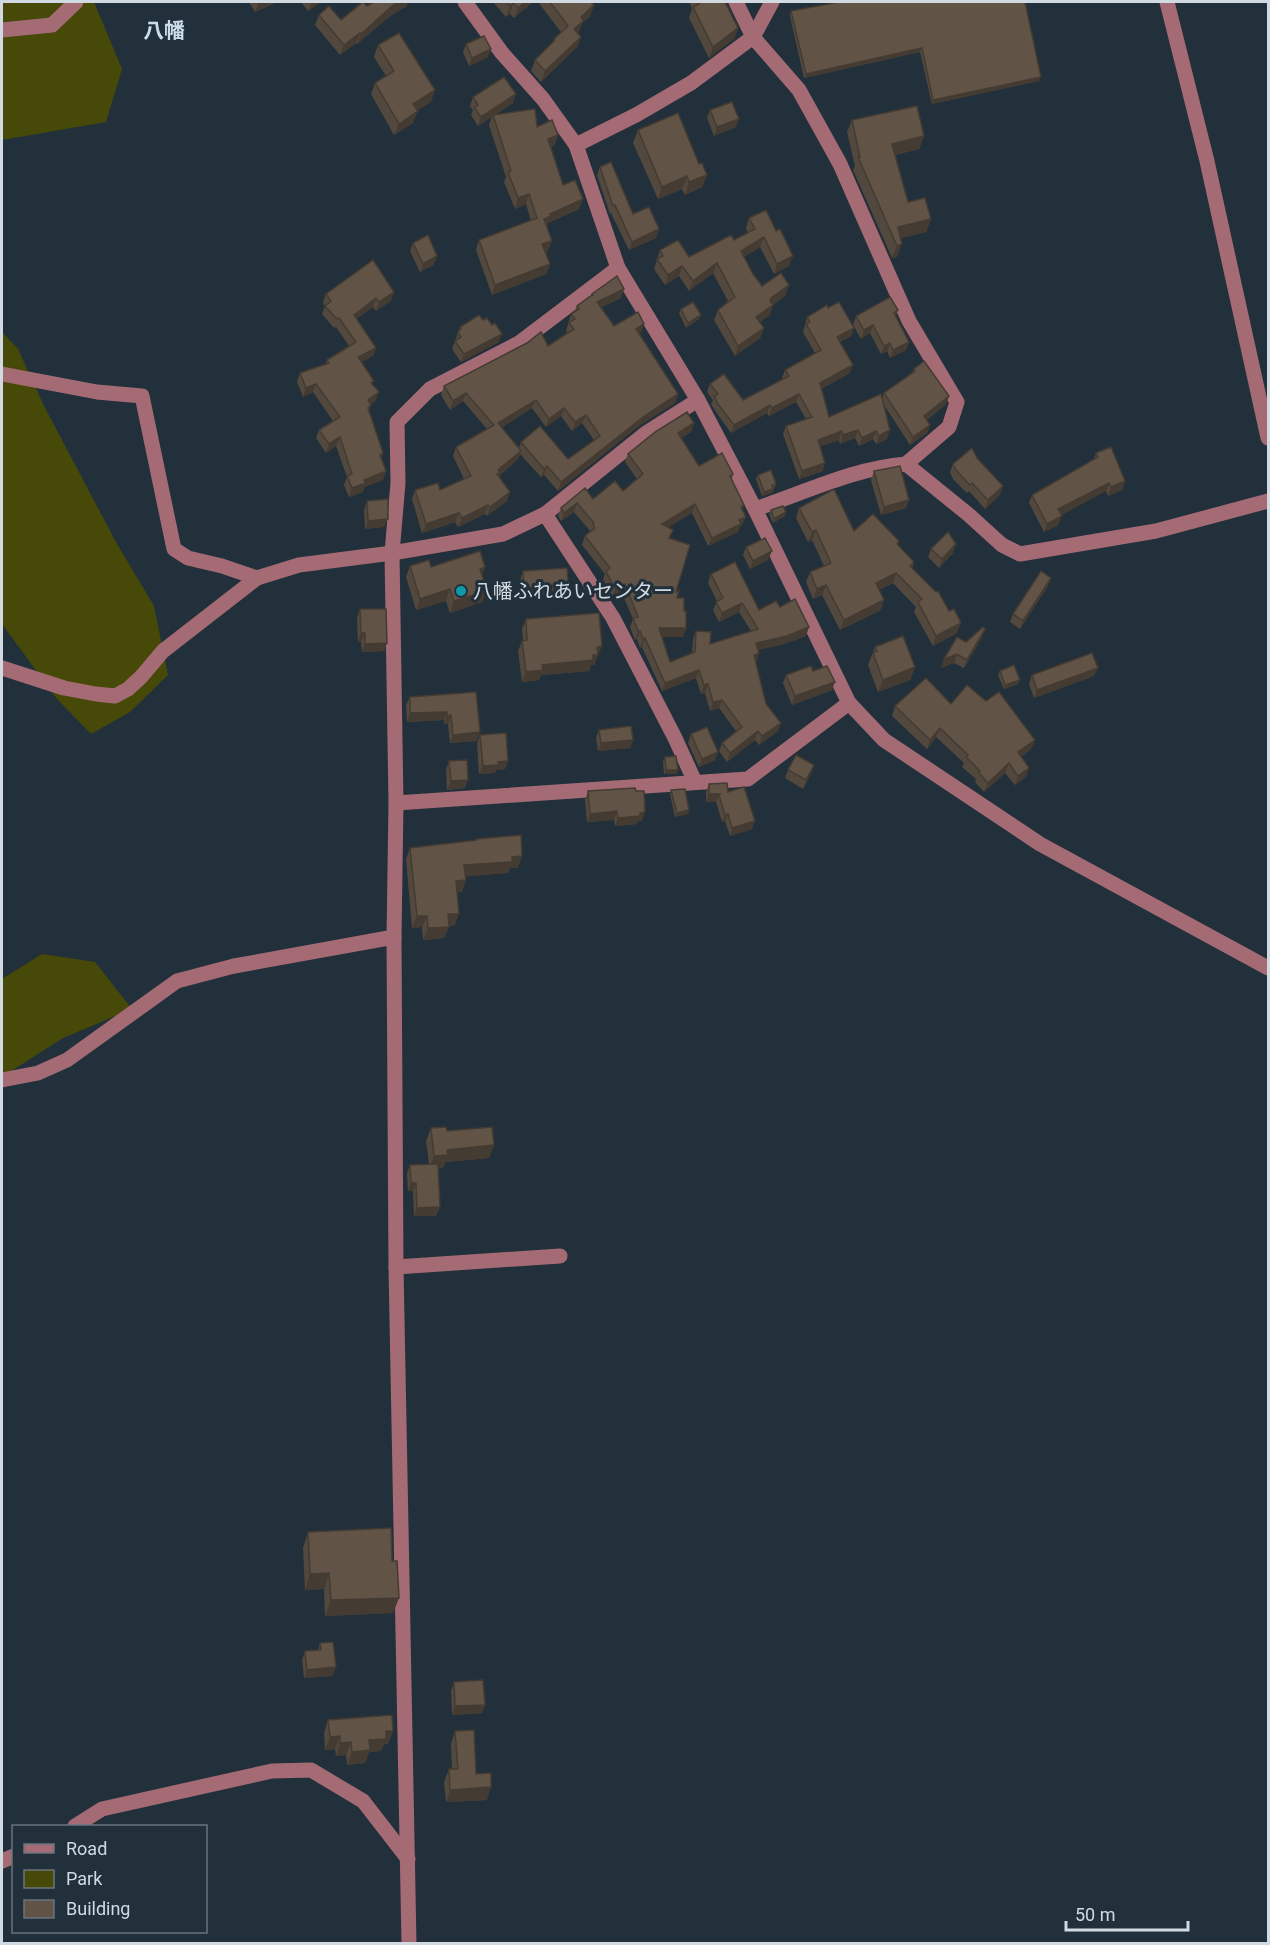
<svg xmlns="http://www.w3.org/2000/svg" width="1270" height="1945" font-family="Roboto,'Noto Sans JP',sans-serif">
  <style>
    .green { fill: #474909 }
    .lines { fill: none; stroke-linecap: round; stroke-linejoin: round }
    .minor { stroke: #a56b75; stroke-width: 15 }
    .wall { fill: #53483d; fill-rule: evenodd }
    .shaded-wall { fill: #443b32 }
    .building { fill: #615447; stroke: #443b32; stroke-width: 1.5 }
    .culture-dot { fill: #0f9aa8; stroke: #22303b; stroke-width: 2 }
    .labels { text-anchor: middle; stroke-width: 6; stroke-linejoin: round; paint-order: stroke }
    .poi-label { font-size: 20px; fill: #d1dae1; stroke: #22303b; text-anchor: start }
    .neighbourhood-label { font-size: 21px; font-weight: bold; fill: #cbdcea; stroke: #22303b }
  </style>
  <rect width="100%" height="100%" fill="#22303b"/>
  <g class="green">
    <polygon points="2,2 94,2 122,69 106,122 2,140"/>
    <polygon points="2,332 18,349 44,406 117,544 154,606 168,675 130,712 91,734 57,699 2,624"/>
    <polygon points="42,954 95,962 132,1009 63,1038 2,1077 2,979"/>
  </g>
  <g class="lines">
    <g class="minor">
      <polyline points="465,2 502,53 543,99 576,145 618,268 698,400 755,509 849,703 884,740 1040,844 1268,968"/>
      <polyline points="736,2 753,37 799,90 840,164 909,321 957,402 949,427 906,464"/>
      <polyline points="1167,2 1207,161 1268,438"/>
      <polyline points="2,30 52,25 76,2"/>
      <polyline points="576,145 636,115 691,83 753,37 772,2"/>
      <polyline points="2,374 97,392 142,396 174,549 188,558 222,566 257,578"/>
      <path d="M755,509C804,493 854,468 906,464L969,515L1002,545L1020,554L1156,531L1268,501"/>
      <polyline points="545,514 613,618 675,738 695,782"/>
      <polyline points="2,668 64,688 96,694 115,696 128,689 141,677 163,651 257,578 299,565 392,553 503,534 545,514 646,433 698,400"/>
      <polyline points="396,803 748,779 849,703"/>
      <polyline points="2,1080 38,1073 67,1060 177,981 234,966 394,937"/>
      <polyline points="396,1267 560,1256"/>
      <polyline points="75,1826 102,1809 272,1771 311,1770 363,1801 408,1859"/>
      <polyline points="2,1861 14,1856"/>
      <polyline points="409,1944 396,1267 394,937 396,803 392,553 398,483 397,422 430,389 519,343 618,268"/>
    </g>
  </g>
  <g class="wall">
    <polygon points="249,2 277,2 255,12"/>
    <polygon points="301,2 321,2 308,11"/>
    <polygon points="493,2 533,2 514,18 510,14 506,17"/>
    <polygon points="538,2 591,2 594,5 590,16 582,23 579,31 578,33 581,37 577,47 541,82 531,71 535,60 552,44 554,39 561,32"/>
    <polygon points="689,2 725,2 738,28 734,39 709,58 689,18 692,8"/>
    <polygon points="367,6 407,6 390,16 357,44 356,43 340,55 315,25 319,15 341,20"/>
    <polygon points="791,11 1039,81 932,104 920,52 804,78 790,16"/>
    <polygon points="466,44 488,57 469,66 463,52"/>
    <polygon points="378,45 431,102 417,110 413,123 394,135 371,94 375,83 386,76 374,57"/>
    <polygon points="473,97 513,103 495,115 537,127 558,135 554,146 551,147 563,185 579,209 548,223 547,226 548,251 545,252 550,264 546,274 492,295 476,250 479,240 531,221 526,204 515,209 504,182 506,177 489,125 492,116 478,126 471,115 473,110 470,106"/>
    <polygon points="710,110 736,127 714,136 707,118"/>
    <polygon points="852,120 924,136 919,149 895,155 908,202 931,219 926,232 900,238 897,257 892,258 853,170 855,166 847,132"/>
    <polygon points="638,130 699,164 707,175 702,187 685,195 682,189 658,199 633,143"/>
    <polygon points="600,167 633,214 656,238 629,250 611,213 610,214 597,175"/>
    <polygon points="749,218 789,266 774,274 760,247 744,257 753,274 762,286 786,295 773,305 770,315 760,322 764,328 760,338 735,356 714,320 718,310 728,301 713,273 689,291 679,276 665,285 654,269 660,250 689,257 734,240 748,233 746,228"/>
    <polygon points="413,243 434,265 420,272 410,251"/>
    <polygon points="373,260 391,301 376,311 373,307 356,319 376,348 373,356 361,362 373,385 379,392 375,401 371,404 369,411 383,453 381,458 386,471 383,480 364,487 363,492 349,497 344,485 347,477 336,446 326,453 316,438 319,430 333,421 313,392 303,397 297,382 300,373 326,364 327,360 349,346 336,327 334,328 322,314 325,306 323,302 326,294"/>
    <path d="M592,294L621,298L601,307L614,326L641,333L639,334L678,394L675,403L640,425L558,491L544,475L541,477L520,454L518,459L499,476L507,501L487,516L485,514L458,527L455,522L422,533L412,499L415,490H440L464,479L453,456L456,447L487,429L463,401L450,410L441,395L444,386L548,346L567,333L566,331L571,314L574,312L577,306L591,296ZM532,408L546,427L561,416L572,431L582,423L594,440L568,459L521,442L519,448L501,428Z"/>
    <polygon points="828,308 854,328 851,336 840,342 850,373 821,389 829,417 882,399 884,393 912,373 914,369 949,396 946,404 927,420 930,425 927,433 910,445 884,405 887,439 876,444 873,439 859,446 855,438 840,444 839,440 820,446 823,471 799,479 783,434 786,426 806,419 796,402 769,416 767,413 731,433 716,412 711,404 713,400 707,392 710,384 743,400 783,379 782,378 785,370 815,353 803,332 807,317"/>
    <polygon points="681,309 701,315 699,319 686,328 679,313"/>
    <polygon points="898,310 896,316 909,342 906,350 890,358 887,351 881,354 870,333 861,339 853,325 856,316"/>
    <polygon points="460,327 499,342 461,362 452,349"/>
    <polygon points="694,423 691,432 681,438 699,466 733,474 732,479 744,505 742,510 742,525 740,526 738,532 708,546 692,513 668,527 676,592 677,598 684,611 686,628 683,637 662,637 670,662 692,653 693,639 696,631 710,644 751,631 739,612 719,622 713,610 717,601 708,583 711,574 759,610 780,607 806,636 784,644 758,650 759,653 756,662 766,704 781,723 778,731 759,745 755,740 727,762 719,751 722,743 736,731 719,708 710,711 705,693 701,694 696,678 662,691 642,647 640,648 637,639 635,640 633,635 630,627 633,619 622,593 612,598 603,579 605,574 582,545 585,536 590,531 574,512 561,521 558,516 561,508 623,491 637,479 625,462 628,454"/>
    <polygon points="1096,453 1125,481 1122,490 1108,496 1106,491 1061,515 1058,525 1044,532 1029,503 1032,495 1094,459"/>
    <polygon points="977,458 1000,495 985,509 969,491 967,493 953,479 950,472 953,464"/>
    <polygon points="874,471 909,500 906,508 881,515 871,480"/>
    <polygon points="758,475 776,484 772,493 762,496 756,479"/>
    <polygon points="367,501 384,527 365,529 364,510"/>
    <polygon points="799,508 854,531 898,545 914,562 912,568 957,633 933,646 914,612 916,607 893,583 879,590 881,610 840,630 822,595 813,599 806,582 810,572 824,566 812,540 808,542 796,518"/>
    <polygon points="771,510 785,516 773,523 769,514"/>
    <polygon points="746,547 768,560 750,569 743,555"/>
    <polygon points="931,549 953,553 939,568 928,557"/>
    <polygon points="410,566 431,567 485,567 482,576 487,591 482,602 450,613 446,601 416,610 406,577"/>
    <polygon points="523,571 565,593 521,596 520,580"/>
    <polygon points="1048,586 1020,629 1010,622 1013,614"/>
    <polygon points="360,609 387,643 384,651 362,652 361,642 358,642 357,618"/>
    <polygon points="526,619 598,657 597,657 594,665 591,665 589,671 541,675 539,680 522,682 518,651 522,641 523,641 522,629"/>
    <polygon points="982,637 964,668 954,663 941,668 966,642"/>
    <polygon points="875,647 915,667 910,680 878,692 868,665"/>
    <polygon points="813,671 832,690 792,705 783,683 786,675"/>
    <polygon points="1000,671 1018,684 1004,689 998,675"/>
    <polygon points="1032,675 1094,676 1034,698 1029,684"/>
    <polygon points="476,692 477,741 450,743 448,724 444,724 444,720 407,722 406,705 410,697"/>
    <polygon points="986,701 1035,740 1031,749 1021,757 1029,768 1026,777 1015,785 1005,773 984,792 975,782 976,779 962,767 964,763 936,737 927,749 892,716 895,706 951,704"/>
    <polygon points="599,730 633,740 630,748 598,751 596,738"/>
    <polygon points="691,734 715,760 699,767 688,743"/>
    <polygon points="480,735 508,761 505,769 496,770 495,773 479,774 477,744"/>
    <polygon points="665,757 677,774 664,774 663,761"/>
    <polygon points="449,761 465,788 447,790 446,770"/>
    <polygon points="788,770 811,774 803,789 785,778"/>
    <polygon points="709,784 728,792 752,829 730,836 725,821 722,822 716,802 706,802 706,792"/>
    <polygon points="671,790 689,810 688,814 675,817 670,794"/>
    <polygon points="588,791 642,821 638,821 637,824 615,826 614,820 587,822 585,800"/>
    <polygon points="477,839 518,868 510,868 508,873 465,876 462,892 457,892 455,925 449,926 444,938 423,940 422,927 412,928 406,859 410,848 476,841"/>
    <polygon points="431,1128 447,1131 494,1145 489,1158 445,1162 443,1168 438,1168 440,1207 436,1216 414,1216 413,1191 408,1191 407,1173 410,1165 429,1164 426,1141"/>
    <polygon points="308,1532 393,1613 325,1616 324,1589 305,1590 303,1548"/>
    <polygon points="320,1643 336,1667 332,1676 304,1678 302,1660 305,1651 318,1650"/>
    <polygon points="454,1682 485,1705 482,1713 452,1715 451,1691"/>
    <polygon points="328,1720 393,1731 388,1744 384,1744 381,1751 369,1752 365,1763 347,1765 346,1755 336,1756 335,1749 325,1750 324,1733"/>
    <polygon points="455,1731 476,1774 487,1800 446,1802 444,1782 449,1769 452,1769 451,1744"/>
  </g>
  <g class="shaded-wall">
    <polygon points="259,2 277,2 255,12"/>
    <polygon points="312,2 321,2 308,11"/>
    <polygon points="399,2 408,2 407,6 390,16 357,44 361,34 393,5"/>
    <polygon points="525,2 533,2 514,18 518,8"/>
    <polygon points="513,3 510,14 506,17 510,6"/>
    <polygon points="594,5 590,16 582,23 579,31 571,40 574,29 581,17"/>
    <polygon points="738,28 734,39 709,58 713,47"/>
    <polygon points="360,33 356,43 340,55 344,45"/>
    <polygon points="581,37 577,47 541,82 545,71"/>
    <polygon points="922,48 920,52 804,78 806,74"/>
    <polygon points="491,49 488,57 469,66 472,58"/>
    <polygon points="1041,77 1039,81 932,104 933,100"/>
    <polygon points="435,90 431,102 409,116 413,104"/>
    <polygon points="516,94 513,103 478,126 481,117"/>
    <polygon points="418,111 413,123 394,135 399,124"/>
    <polygon points="739,119 736,127 714,136 717,127"/>
    <polygon points="558,135 554,146 544,149 548,139"/>
    <polygon points="924,136 919,149 887,156 892,144"/>
    <polygon points="707,175 702,187 685,195 689,182"/>
    <polygon points="687,176 682,189 658,199 662,187"/>
    <polygon points="529,194 526,204 515,209 518,198"/>
    <polygon points="583,199 579,209 548,223 547,227 544,219 550,214"/>
    <polygon points="931,219 926,232 894,240 898,227"/>
    <polygon points="659,229 656,238 629,250 632,242"/>
    <polygon points="764,237 760,247 737,261 741,251"/>
    <polygon points="552,241 548,251 539,254 542,244"/>
    <polygon points="902,244 897,257 892,258 897,246"/>
    <polygon points="437,256 434,265 420,272 423,264"/>
    <polygon points="793,256 789,266 774,274 777,264"/>
    <polygon points="717,263 713,273 689,291 693,281"/>
    <polygon points="550,264 546,274 492,295 495,285"/>
    <polygon points="682,266 679,276 665,285 668,275"/>
    <polygon points="789,285 786,295 768,308 771,298"/>
    <polygon points="624,289 621,298 594,311 597,302"/>
    <polygon points="394,292 391,301 376,311 379,302"/>
    <polygon points="376,298 373,307 350,324 354,315"/>
    <polygon points="773,305 770,315 753,327 756,317"/>
    <polygon points="701,315 699,319 686,328 688,323"/>
    <polygon points="644,324 641,333 633,337 636,329"/>
    <polygon points="873,325 870,333 861,339 864,330"/>
    <polygon points="764,328 760,338 735,356 738,346"/>
    <polygon points="854,328 851,336 834,345 837,337"/>
    <polygon points="502,334 499,342 461,362 464,354"/>
    <polygon points="909,342 906,350 890,358 893,350"/>
    <polygon points="890,343 887,351 881,354 884,346"/>
    <polygon points="376,348 373,356 355,366 358,357"/>
    <polygon points="853,365 850,373 817,391 820,383"/>
    <polygon points="316,384 313,392 303,397 306,388"/>
    <polygon points="379,392 375,401 365,409 368,400"/>
    <polygon points="466,393 463,401 450,410 453,401"/>
    <polygon points="678,394 675,403 640,425 558,491 561,482 643,417"/>
    <polygon points="799,394 796,402 769,416 772,408"/>
    <polygon points="949,396 946,404 921,424 924,416"/>
    <polygon points="536,400 532,408 494,432 498,423"/>
    <polygon points="770,405 767,413 731,433 734,425"/>
    <polygon points="564,408 561,416 546,427 549,419"/>
    <polygon points="586,415 582,423 572,431 575,422"/>
    <polygon points="694,423 691,432 675,442 678,433"/>
    <polygon points="930,425 927,433 910,445 913,437"/>
    <polygon points="858,430 855,438 840,444 843,435"/>
    <polygon points="890,430 887,439 876,444 879,436"/>
    <polygon points="842,431 839,440 815,448 818,440"/>
    <polygon points="876,431 873,439 859,446 862,438"/>
    <polygon points="340,437 336,446 326,453 329,444"/>
    <polygon points="521,451 518,459 499,475 497,482 498,470"/>
    <polygon points="825,463 823,471 799,479 802,471"/>
    <polygon points="547,466 544,475 541,477 544,469"/>
    <polygon points="386,471 383,480 364,487 363,492 349,497 352,488 364,480"/>
    <polygon points="1125,481 1122,490 1108,496 1111,487"/>
    <polygon points="1109,483 1106,491 1055,518 1058,509"/>
    <polygon points="1003,486 1000,495 985,509 988,500"/>
    <polygon points="773,489 772,493 762,496 764,492"/>
    <polygon points="510,492 507,501 487,516 490,507"/>
    <polygon points="909,500 906,508 881,515 884,507"/>
    <polygon points="577,503 574,512 561,521 564,513"/>
    <polygon points="695,504 692,513 659,533 662,524"/>
    <polygon points="488,505 485,514 458,527 462,518"/>
    <polygon points="786,512 785,516 773,523 774,519"/>
    <polygon points="459,513 455,522 422,533 426,524"/>
    <polygon points="1062,516 1058,525 1044,532 1047,524"/>
    <polygon points="746,517 742,525 740,526 738,532 708,546 712,538 739,520"/>
    <polygon points="388,519 384,527 365,529 368,521"/>
    <polygon points="816,530 812,540 808,542 812,532"/>
    <polygon points="956,544 953,553 939,568 942,559"/>
    <polygon points="772,551 768,560 750,569 753,561"/>
    <polygon points="485,567 481,579 480,569"/>
    <polygon points="896,573 893,583 872,593 876,583"/>
    <polygon points="1051,578 1048,586 1020,629 1023,621"/>
    <polygon points="568,584 565,593 521,596 524,588"/>
    <polygon points="625,584 622,593 612,598 615,589"/>
    <polygon points="826,585 822,595 813,599 817,589"/>
    <polygon points="450,589 446,601 416,610 420,599"/>
    <polygon points="487,591 482,602 450,613 454,601"/>
    <polygon points="884,600 881,610 840,630 844,620"/>
    <polygon points="742,603 739,612 719,622 722,613"/>
    <polygon points="961,623 957,633 933,646 936,636"/>
    <polygon points="809,627 806,636 784,644 753,651 756,643"/>
    <polygon points="659,628 686,628 683,637 656,637"/>
    <polygon points="985,629 982,637 964,668 967,660"/>
    <polygon points="638,631 640,631 637,639 635,640"/>
    <polygon points="361,633 365,633 361,642 358,642"/>
    <polygon points="645,638 642,647 640,648 643,639"/>
    <polygon points="387,643 384,651 362,652 365,644"/>
    <polygon points="602,646 594,665 591,665 589,671 541,675 539,680 522,682 526,672 542,665 597,647"/>
    <polygon points="759,653 756,662 751,664 754,655"/>
    <polygon points="957,654 954,663 941,668 944,659"/>
    <polygon points="915,667 910,680 878,692 883,680"/>
    <polygon points="1098,668 1094,676 1034,698 1037,690"/>
    <polygon points="699,670 696,678 662,691 665,683"/>
    <polygon points="1020,680 1018,684 1004,689 1005,685"/>
    <polygon points="835,682 832,690 792,705 795,696"/>
    <polygon points="708,684 705,693 701,694 704,685"/>
    <polygon points="722,700 719,708 710,711 713,702"/>
    <polygon points="447,712 444,720 407,722 410,713"/>
    <polygon points="451,715 448,724 444,724 447,716"/>
    <polygon points="781,723 778,731 759,745 762,736"/>
    <polygon points="940,728 936,737 927,749 930,740"/>
    <polygon points="758,731 755,740 727,762 730,753"/>
    <polygon points="480,732 477,741 450,743 453,735"/>
    <polygon points="633,740 630,748 598,751 601,743"/>
    <polygon points="1035,740 1031,749 1014,762 1018,752"/>
    <polygon points="718,752 715,760 699,767 702,759"/>
    <polygon points="508,761 505,769 496,770 495,773 479,774 483,766 498,762"/>
    <polygon points="1009,763 1005,773 984,792 988,783"/>
    <polygon points="814,765 811,774 803,789 806,780"/>
    <polygon points="1029,768 1026,777 1015,785 1018,776"/>
    <polygon points="666,770 678,770 677,774 664,774"/>
    <polygon points="468,780 465,788 447,790 451,781"/>
    <polygon points="709,794 721,794 719,795 716,802 706,802"/>
    <polygon points="689,810 688,814 675,817 677,813"/>
    <polygon points="617,811 614,820 587,822 590,814"/>
    <polygon points="645,812 642,821 638,821 637,824 615,826 618,818"/>
    <polygon points="728,814 725,821 722,822 725,815"/>
    <polygon points="755,821 752,829 730,836 732,828"/>
    <polygon points="522,856 518,868 510,868 508,873 460,877 464,865 512,857"/>
    <polygon points="466,880 462,892 452,893 456,881"/>
    <polygon points="448,914 459,914 455,925 444,926"/>
    <polygon points="417,916 427,916 422,927 412,928"/>
    <polygon points="449,927 444,938 423,940 428,928"/>
    <polygon points="494,1145 489,1158 445,1162 443,1168 429,1169 434,1156 447,1150"/>
    <polygon points="411,1183 416,1183 413,1191 408,1191"/>
    <polygon points="440,1207 436,1216 414,1216 417,1208"/>
    <polygon points="329,1573 324,1589 305,1590 310,1574"/>
    <polygon points="399,1598 393,1613 325,1616 331,1600"/>
    <polygon points="336,1667 332,1676 304,1678 307,1670"/>
    <polygon points="485,1705 482,1713 452,1715 455,1706"/>
    <polygon points="386,1731 393,1731 388,1744 384,1744 381,1751 369,1752 365,1763 347,1765 352,1752 369,1740"/>
    <polygon points="340,1736 335,1749 325,1750 330,1737"/>
    <polygon points="351,1742 346,1755 336,1756 340,1743"/>
    <polygon points="491,1787 487,1800 446,1802 450,1790"/>
  </g>
  <g class="building">
    <polygon points="363,2 367,6 374,2 399,2 393,5 361,34 360,33 344,45 319,15 329,6 341,20"/>
    <polygon points="506,2 525,2 518,8 513,3 510,6"/>
    <polygon points="550,2 591,2 594,5 581,17 583,21 574,29 581,37 545,71 535,60 555,40 554,39 568,26"/>
    <polygon points="698,2 725,2 738,28 713,47 693,7 699,4"/>
    <polygon points="839,2 1025,2 1041,77 933,100 922,48 806,74 791,11"/>
    <polygon points="399,33 435,90 413,104 418,111 399,124 375,83 394,71 378,45"/>
    <polygon points="484,36 491,49 472,58 466,44"/>
    <polygon points="504,77 516,94 481,117 474,107 478,105 473,97"/>
    <polygon points="732,102 739,119 717,127 710,110"/>
    <polygon points="917,106 924,136 892,144 908,202 925,198 931,219 898,227 902,244 897,246 858,157 860,157 852,120"/>
    <polygon points="535,109 537,127 552,120 558,135 548,139 563,185 575,180 583,199 550,214 551,216 544,219 552,241 542,244 550,264 495,285 479,240 537,218 529,194 518,198 508,172 511,171 493,115"/>
    <polygon points="678,113 699,164 702,163 707,175 689,182 687,176 662,187 638,130"/>
    <polygon points="611,162 633,214 649,207 659,229 632,242 615,205 613,206 600,167"/>
    <polygon points="766,210 776,231 780,229 793,256 777,264 764,237 741,251 753,274 762,286 781,273 789,285 771,298 770,301 773,305 756,317 764,328 738,346 718,310 735,297 717,263 693,281 682,266 668,275 657,259 663,256 660,250 678,240 689,257 731,235 734,240 755,229 749,218"/>
    <polygon points="428,235 437,256 423,264 413,243"/>
    <polygon points="373,260 394,292 379,302 376,298 354,315 376,348 358,357 374,381 371,383 379,392 368,400 371,405 368,408 383,453 380,455 386,471 364,480 366,483 352,488 347,476 352,474 340,437 329,444 319,430 340,417 316,384 306,388 300,373 329,363 327,360 356,342 339,318 337,319 325,306 331,301 326,294"/>
    <polygon points="617,276 624,289 597,302 614,326 638,312 644,324 636,329 678,394 643,417 561,482 547,466 544,469 521,442 540,426 568,459 600,436 586,415 575,422 564,408 549,419 536,400 498,423 521,451 498,470 500,473 497,474 510,492 490,507 488,505 462,518 459,513 426,524 415,490 438,483 440,490 471,476 456,447 494,425 466,393 453,401 444,386 527,343 541,332 548,346 574,329 569,323 575,319 571,314 579,309 577,306 592,295 593,296 592,294"/>
    <polygon points="890,297 898,310 894,313 909,342 893,350 890,343 884,346 873,325 864,330 856,316"/>
    <polygon points="693,302 701,315 688,323 681,309"/>
    <polygon points="839,302 854,328 837,337 853,365 820,383 829,417 881,394 890,430 879,436 876,431 862,438 858,430 843,435 842,431 818,440 825,463 802,471 786,426 812,417 799,394 772,408 770,405 734,425 718,404 714,396 718,394 710,384 724,374 743,400 789,376 785,370 821,350 806,324 810,322 807,317 827,305 828,308"/>
    <polygon points="479,315 483,320 487,318 492,325 495,323 502,334 464,354 455,341 461,337 458,332 461,329 460,327"/>
    <polygon points="924,361 949,396 924,416 930,425 913,437 884,393 915,371 914,369"/>
    <polygon points="687,412 694,423 678,433 699,466 722,453 733,474 730,476 744,505 741,507 746,517 739,520 741,524 712,538 695,504 662,524 673,530 669,538 690,545 676,592 679,590 677,598 684,598 684,611 686,611 686,628 659,628 670,662 695,652 696,631 711,632 710,644 758,629 742,603 722,613 716,602 723,598 711,574 735,562 759,610 776,601 780,607 795,599 809,627 787,636 756,643 759,653 754,655 766,704 781,723 762,736 758,731 730,753 722,743 742,727 722,700 713,702 708,684 704,685 699,670 665,683 645,638 643,639 640,631 638,631 636,626 633,618 638,617 625,584 615,589 606,571 610,568 585,536 595,528 593,524 594,523 577,503 564,513 561,508 585,488 593,499 615,481 623,491 643,474 628,454 655,432"/>
    <polygon points="1111,447 1125,481 1111,487 1109,483 1058,509 1062,516 1047,524 1032,495 1098,457 1096,453"/>
    <polygon points="972,448 977,458 1003,486 988,500 972,483 970,485 956,470 953,464"/>
    <polygon points="900,466 909,500 884,507 874,471"/>
    <polygon points="771,470 776,484 772,485 773,489 764,492 758,475"/>
    <polygon points="834,489 854,531 873,514 899,541 897,544 914,562 910,566 936,592 938,591 949,611 954,609 961,623 936,636 918,602 922,599 896,573 876,583 884,600 844,620 826,585 817,589 810,572 831,563 816,530 812,532 799,508"/>
    <polygon points="388,499 388,519 368,521 367,501"/>
    <polygon points="783,506 786,512 774,519 771,510"/>
    <polygon points="948,532 956,544 942,559 931,549"/>
    <polygon points="765,538 772,551 753,561 746,547"/>
    <polygon points="480,551 485,567 480,569 487,591 454,601 450,589 420,599 410,566 429,560 431,567"/>
    <polygon points="567,568 568,584 524,588 523,571"/>
    <polygon points="1041,571 1051,578 1023,621 1013,614"/>
    <polygon points="360,609 386,609 387,643 365,644 365,633 361,633"/>
    <polygon points="599,613 602,646 597,647 598,655 593,655 593,660 542,665 543,670 526,672 522,641 527,640 526,619"/>
    <polygon points="983,627 985,629 967,660 957,654 944,659 957,637 966,642"/>
    <polygon points="903,636 915,667 883,680 873,653 877,651 875,647"/>
    <polygon points="1092,653 1098,668 1037,690 1032,675"/>
    <polygon points="1014,665 1020,680 1005,685 1000,671"/>
    <polygon points="811,666 813,671 827,666 835,682 795,696 786,675"/>
    <polygon points="926,678 951,704 967,685 986,701 999,692 1035,740 1018,752 1029,768 1018,776 1009,763 988,783 978,772 980,771 966,757 968,755 940,728 930,740 895,706"/>
    <polygon points="476,692 480,732 453,735 451,715 447,716 447,712 410,713 410,697"/>
    <polygon points="631,726 633,740 601,743 599,730"/>
    <polygon points="707,727 718,752 702,759 691,734"/>
    <polygon points="506,733 508,761 498,762 498,765 483,766 480,735"/>
    <polygon points="796,755 814,765 806,780 788,770"/>
    <polygon points="676,756 678,770 666,770 665,757"/>
    <polygon points="467,760 468,780 451,781 449,761"/>
    <polygon points="727,783 728,792 744,787 755,821 732,828 728,814 725,815 719,795 721,794 709,794 709,784"/>
    <polygon points="635,788 636,791 644,791 645,812 640,813 640,816 618,818 617,811 590,814 588,791"/>
    <polygon points="685,789 689,810 677,813 671,790"/>
    <polygon points="521,835 522,856 512,857 512,862 464,865 466,880 456,881 459,914 448,914 449,927 428,928 427,916 417,916 410,848 477,840 477,839"/>
    <polygon points="446,1127 447,1131 492,1127 494,1145 447,1150 448,1155 434,1156 431,1128"/>
    <polygon points="438,1164 440,1207 417,1208 416,1183 411,1183 410,1165"/>
    <polygon points="391,1528 392,1561 397,1561 399,1598 331,1600 329,1573 310,1574 308,1532"/>
    <polygon points="333,1642 336,1667 307,1670 305,1651 321,1650 320,1643"/>
    <polygon points="483,1680 485,1705 455,1706 454,1682"/>
    <polygon points="392,1715 393,1731 386,1731 386,1739 369,1740 370,1750 352,1752 351,1742 340,1743 340,1736 330,1737 328,1720"/>
    <polygon points="474,1730 476,1774 491,1773 491,1787 450,1790 449,1769 458,1769 455,1731"/>
  </g>
  <circle class="culture-dot" cx="461" cy="591" r="6"/>
  <g class="labels">
    <g class="poi-label">
      <text x="473" y="598">八幡ふれあいセンター</text>
    </g>
    <g class="neighbourhood-label">
      <text x="164" y="38">八幡</text>
    </g>
  </g>
  <rect width="1270" height="1945" fill="none" stroke="#d1dae1" stroke-width="6"/>
  <rect x="12" y="1825" width="195" height="108" fill="#22303b" stroke="#68747d" stroke-width="1.5"/>
  <rect x="24" y="1844" width="30" height="9" fill="#a56b75" stroke="#68747d" stroke-width="1.5"/>
  <text x="66" y="1855" font-size="18" fill="#d1dae1">Road</text>
  <rect x="24" y="1870" width="30" height="18" fill="#474909" stroke="#68747d" stroke-width="1.5"/>
  <text x="66" y="1885" font-size="18" fill="#d1dae1">Park</text>
  <rect x="24" y="1900" width="30" height="18" fill="#615447" stroke="#68747d" stroke-width="1.5"/>
  <text x="66" y="1915" font-size="18" fill="#d1dae1">Building</text>
  <path d="M1066 1921v9h122v-9" fill="none" stroke="#d1dae1" stroke-width="3"/>
  <text x="1075" y="1921" font-size="18" fill="#d1dae1" stroke="#22303b" stroke-width="4.5" paint-order="stroke">50 m</text>
</svg>
